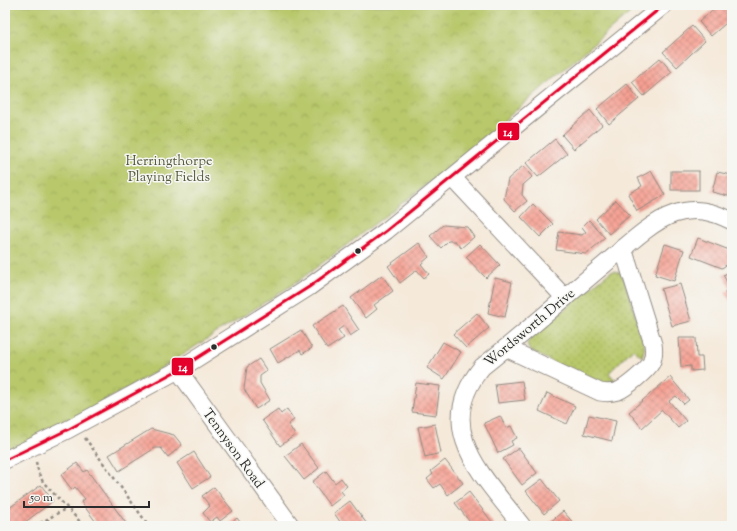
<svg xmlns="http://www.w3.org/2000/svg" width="737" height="531" font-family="'Sorts Mill Goudy',serif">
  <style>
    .grass { fill: url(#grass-dots); stroke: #727a4a }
    .park { fill: url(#park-crowns); stroke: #727a4a }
    .building { fill: url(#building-cross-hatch) }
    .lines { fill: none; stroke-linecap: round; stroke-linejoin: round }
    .minor-casing { stroke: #908a82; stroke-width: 19 }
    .path { stroke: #908a82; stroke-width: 2.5; stroke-dasharray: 3 3; stroke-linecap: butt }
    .minor { stroke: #fff; stroke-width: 17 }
    .bus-1-casing { stroke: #f6f6f2; stroke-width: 6 }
    .bus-1 { stroke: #e4002b; stroke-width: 3 }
    .bus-dot { fill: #2b2b2b; stroke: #f6f6f2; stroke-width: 1.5 }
    .labels { text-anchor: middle; stroke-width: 3; stroke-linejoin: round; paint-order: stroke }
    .park-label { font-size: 14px; fill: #555a3e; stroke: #f6f6f2 }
    .street-label { font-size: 14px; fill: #2b2b2b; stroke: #f6f6f2 }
    .line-badge { stroke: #f6f6f2; stroke-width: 1.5 }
    .badge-label { font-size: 11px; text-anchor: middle; font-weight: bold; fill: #fff }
  </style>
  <defs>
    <pattern id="grass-dots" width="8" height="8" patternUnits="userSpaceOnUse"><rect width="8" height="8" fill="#b8c86a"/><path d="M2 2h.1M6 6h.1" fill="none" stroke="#9eac5c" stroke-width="1.8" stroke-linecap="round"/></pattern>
    <pattern id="park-crowns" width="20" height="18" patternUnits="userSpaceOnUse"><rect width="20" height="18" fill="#b8c86a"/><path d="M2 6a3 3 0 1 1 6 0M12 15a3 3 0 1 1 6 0" fill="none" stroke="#9eac5c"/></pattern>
    <pattern id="building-cross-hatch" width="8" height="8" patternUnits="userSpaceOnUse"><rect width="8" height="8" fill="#f6a093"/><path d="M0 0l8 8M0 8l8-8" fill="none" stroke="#c78378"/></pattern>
  </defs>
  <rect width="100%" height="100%" fill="#f6f6f2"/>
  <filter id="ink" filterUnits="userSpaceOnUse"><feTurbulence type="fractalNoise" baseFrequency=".025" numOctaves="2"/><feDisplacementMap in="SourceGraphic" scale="8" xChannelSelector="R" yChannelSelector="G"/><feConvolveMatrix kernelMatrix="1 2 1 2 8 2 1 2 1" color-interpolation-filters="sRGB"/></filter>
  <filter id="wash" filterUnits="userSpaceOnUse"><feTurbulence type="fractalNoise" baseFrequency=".012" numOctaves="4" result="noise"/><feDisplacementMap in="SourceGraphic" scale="16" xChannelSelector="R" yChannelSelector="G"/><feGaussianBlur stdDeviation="0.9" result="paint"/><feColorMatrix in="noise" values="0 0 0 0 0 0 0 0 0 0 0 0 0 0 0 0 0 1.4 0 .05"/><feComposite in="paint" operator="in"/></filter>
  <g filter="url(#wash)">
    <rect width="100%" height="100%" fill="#f5e9d9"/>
    <polygon class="grass" points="615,271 621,273 624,279 645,347 642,357 633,349 609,373 616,381 610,385 600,386 529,350 527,344 532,336 610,272"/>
    <polygon class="park" points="5,5 639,5 445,171 297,282 155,372 65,424 5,452"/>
    <g id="blocks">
      <g class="building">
        <polygon points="718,5 732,5 732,18 711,36 699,22"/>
        <polygon points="692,26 705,41 677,67 663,52"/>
        <polygon points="660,58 672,72 644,96 632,82"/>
        <polygon points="627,84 639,99 609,124 597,109"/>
        <polygon points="590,110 602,125 574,149 562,135"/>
        <polygon points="555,139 567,154 538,177 526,163"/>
        <polygon points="523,166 532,177 523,185 522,195 527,201 515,211 504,199 508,179"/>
        <polygon points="651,171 665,195 637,211 628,194 642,186 638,178"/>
        <rect x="671" y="171" width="28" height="19"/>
        <polygon points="717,172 732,175 732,197 712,192"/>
        <polygon points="616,200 630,215 609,234 596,219"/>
        <polygon points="533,204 553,224 540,237 521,217"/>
        <polygon points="589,220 605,238 586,254 556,250 559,232 582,235 586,232 582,227"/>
        <polygon points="443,225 467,227 474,237 461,248 455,241 448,241 441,248 430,236"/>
        <polygon points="698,238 732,251 732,257 729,263 722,268 691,256"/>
        <polygon points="419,243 429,257 421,264 429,274 424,278 417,270 400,283 388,266"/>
        <polygon points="480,244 500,265 486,278 466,257"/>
        <polygon points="665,244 684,250 674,281 655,275"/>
        <polygon points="732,271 732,305 725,292 731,289 723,275"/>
        <polygon points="382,275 393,291 374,305 377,309 366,318 351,298"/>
        <polygon points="495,278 512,282 505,317 488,313"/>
        <polygon points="680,284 691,321 672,326 661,289"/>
        <polygon points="343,306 359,330 350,336 344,326 338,330 344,338 327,349 312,326"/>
        <polygon points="477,313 489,328 466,348 453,334"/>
        <polygon points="301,330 312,348 302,354 300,350 278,363 270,349"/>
        <polygon points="679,338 696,338 697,357 702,357 703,370 691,371 691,366 681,367"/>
        <polygon points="443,342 461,352 444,379 427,368"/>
        <polygon points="259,359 267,371 260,376 260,383 270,400 256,409 244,389 247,367"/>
        <polygon points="670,377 689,400 684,404 676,396 669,401 686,421 678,428 662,410 642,428 629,412"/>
        <polygon points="522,381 525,400 498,403 495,384"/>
        <polygon points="416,383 440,386 436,415 412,412"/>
        <polygon points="547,393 575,406 567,424 539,411"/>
        <polygon points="278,409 281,414 287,409 294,420 288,424 295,435 280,446 262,420"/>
        <polygon points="589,415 616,421 612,441 584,434"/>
        <polygon points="500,416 506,428 511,426 517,438 511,441 513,445 498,453 484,423"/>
        <polygon points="435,424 441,453 425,457 418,427"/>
        <polygon points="151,429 174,435 182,445 168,457 161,448 155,448 119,471 109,455"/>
        <polygon points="301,444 319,468 304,480 285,456"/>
        <polygon points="519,448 537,473 522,485 503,459"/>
        <polygon points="194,452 210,477 193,488 177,463"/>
        <polygon points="445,460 463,483 448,495 440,484 434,488 427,479 433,474 431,471"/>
        <polygon points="77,463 84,472 87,470 128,526 99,526 81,502 85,499 75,487 72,490 61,475"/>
        <polygon points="326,471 335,483 341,478 347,486 341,491 344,495 330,506 312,482"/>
        <polygon points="542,479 559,501 544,514 526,491"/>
        <polygon points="41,485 53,501 20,526 5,526 5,511"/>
        <polygon points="214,487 233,511 220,521 217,517 210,522 203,513 210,506 202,496"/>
        <polygon points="469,492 495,526 473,526 455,503"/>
        <polygon points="350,501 367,524 365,526 343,526 334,513"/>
        <polygon points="563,511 576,526 550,526 548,524"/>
        <polygon points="237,518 243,526 227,526"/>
      </g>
    </g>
  </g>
  <g filter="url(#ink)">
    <use href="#blocks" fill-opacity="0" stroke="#908a82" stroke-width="1"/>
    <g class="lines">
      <g class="minor-casing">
        <g id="minor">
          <polyline points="453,178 565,298"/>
          <path d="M506,348L600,392C606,393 612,393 618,391C626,388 647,370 651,363C654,357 654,350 653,344L623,248"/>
          <polyline points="178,370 291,526"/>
          <polyline points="5,460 69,429 178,370 309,287 386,231 664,5"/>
          <path d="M522,526C484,476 431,429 482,367C524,334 564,298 605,264C623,249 652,221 674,214C695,207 712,211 732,221"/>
        </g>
      </g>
      <g class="path">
        <polyline points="85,438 149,526"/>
        <polyline points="36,462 39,474 43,482 84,526"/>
        <polyline points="48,519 48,526"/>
        <polyline points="35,526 67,508"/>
      </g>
      <use href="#minor" class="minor"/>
      <g class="bus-1-casing">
        <polyline id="bus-1" points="5,460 69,429 178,370 309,287 386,231 664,5"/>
      </g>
      <use href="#bus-1" class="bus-1"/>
    </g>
  </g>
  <g class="bus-dot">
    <circle cx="358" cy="251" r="3.5"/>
    <circle cx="214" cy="347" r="3.5"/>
  </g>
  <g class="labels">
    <g class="park-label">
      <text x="169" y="165">Herringthorpe<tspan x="169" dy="16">Playing Fields</tspan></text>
    </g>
    <g class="street-label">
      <text transform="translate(529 327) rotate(-40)" y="5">Wordsworth Drive</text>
      <text transform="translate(234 448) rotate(54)" y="5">Tennyson Road</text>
    </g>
  </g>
  <g class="line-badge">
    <rect x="497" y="122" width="23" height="19" rx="4" fill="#e4002b"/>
    <rect x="171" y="357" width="23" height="19" rx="4" fill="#e4002b"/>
  </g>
  <g class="badge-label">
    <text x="508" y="136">14</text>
    <text x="183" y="371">14</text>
  </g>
  <rect width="737" height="531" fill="none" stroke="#f6f6f2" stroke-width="20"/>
  <path d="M24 501v6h125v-6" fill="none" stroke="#2b2b2b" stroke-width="2"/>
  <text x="30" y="501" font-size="12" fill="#2b2b2b" stroke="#f6f6f2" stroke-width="3" paint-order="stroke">50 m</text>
</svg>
